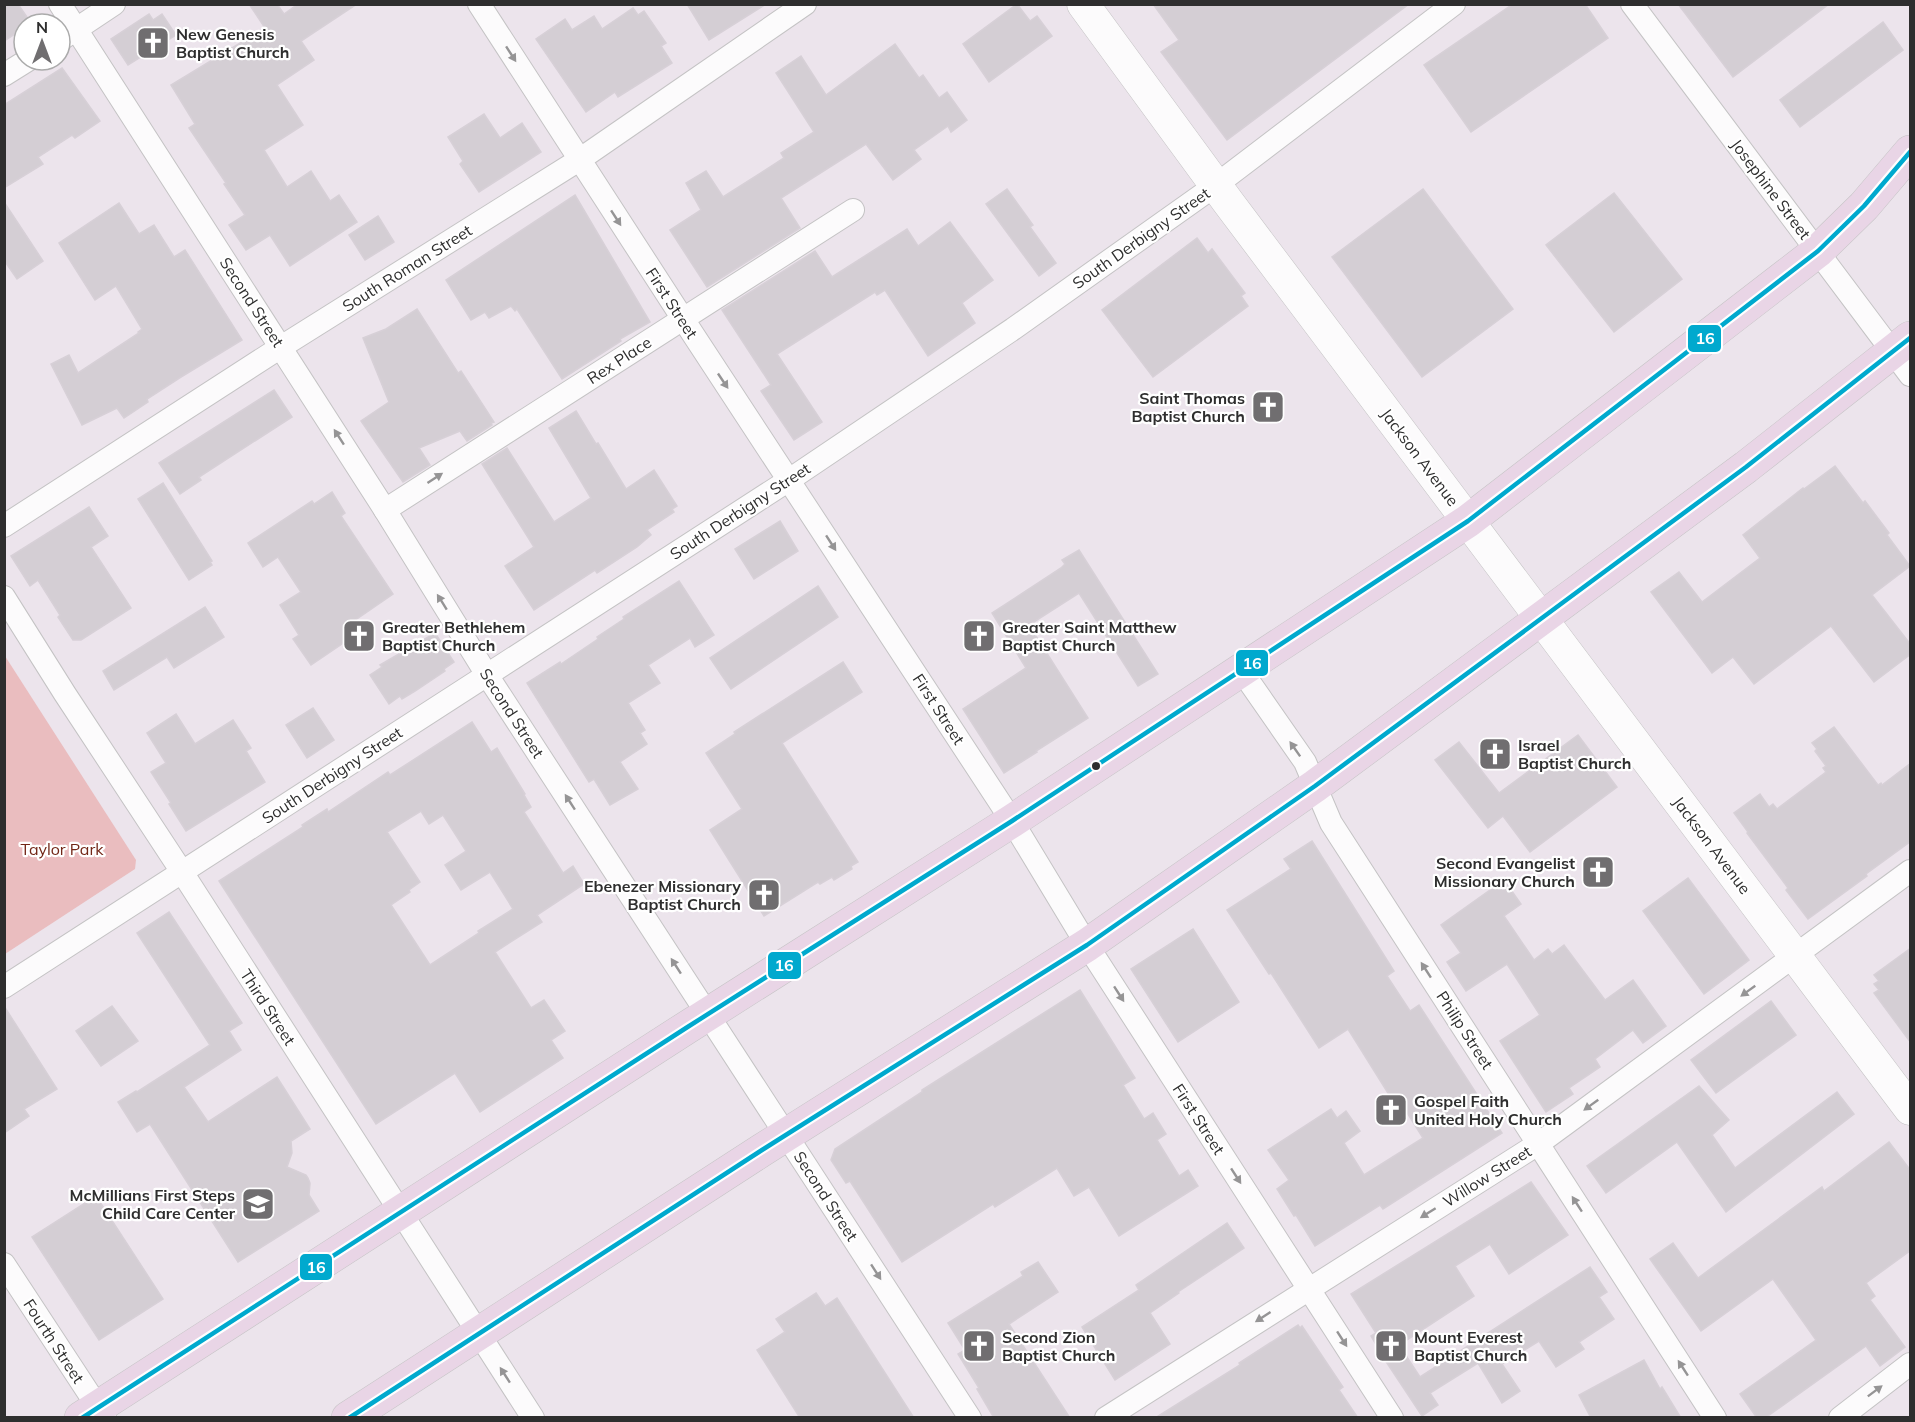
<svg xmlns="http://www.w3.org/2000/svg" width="1915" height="1422" font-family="Mulish,sans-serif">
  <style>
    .green { fill: #eabdbf }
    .building { fill: #d4ced4; stroke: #d7d0d7; stroke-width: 1.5; fill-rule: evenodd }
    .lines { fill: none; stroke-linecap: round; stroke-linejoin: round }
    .street-casing { stroke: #c4c3c4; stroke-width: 24 }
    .secondary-casing { stroke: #c4c3c4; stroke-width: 33 }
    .primary-casing { stroke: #c6c4c6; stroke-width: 34 }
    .street { stroke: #fcfbfc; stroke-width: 22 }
    .secondary { stroke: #fcfbfc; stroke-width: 32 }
    .primary { stroke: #e9d5e6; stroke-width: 33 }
    .bus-1-casing { stroke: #fff; stroke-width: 9 }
    .bus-1 { stroke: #00a9ce; stroke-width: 4.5 }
    .oneway { fill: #959495 }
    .bus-dot { fill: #2e2e2e; stroke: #fff; stroke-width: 2 }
    .labels { text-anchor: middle; stroke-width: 4.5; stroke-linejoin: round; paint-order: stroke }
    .poi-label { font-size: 16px; font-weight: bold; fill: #2e2e2e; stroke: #fff; text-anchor: start }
    .street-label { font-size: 16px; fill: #2e2e2e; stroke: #fff }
    .park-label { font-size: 16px; fill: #722616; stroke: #fff }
    .line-badge { stroke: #fff; stroke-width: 2 }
    .badge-label { font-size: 16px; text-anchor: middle; font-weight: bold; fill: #fff }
  </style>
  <rect width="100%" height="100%" fill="#ece4ec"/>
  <polygon class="green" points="5,656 136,860 135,869 5,954"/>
  <g class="building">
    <polygon points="4,4 18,4 31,23 24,24 24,28 4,41"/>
    <polygon points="249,4 277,4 284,14 298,4 357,4 301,41 314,60 277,85 303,125 264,150 287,187 311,171 330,201 339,195 357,222 290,266 270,235 246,250 229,225 245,215 224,184 226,183 189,128 195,124 171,85 265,28"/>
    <polygon points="687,4 766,4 709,40"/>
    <polygon points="1017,4 1030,21 1037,16 1052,36 989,82 963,44"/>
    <polygon points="1153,4 1409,4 1227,140 1161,52 1179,40"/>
    <polygon points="1513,4 1585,4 1608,38 1471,132 1424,65"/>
    <polygon points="1678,4 1829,4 1733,77"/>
    <polygon points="633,8 638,15 644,11 666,43 661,46 672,63 618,97 615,92 586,112 536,39 565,19 572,30 594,16 602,29"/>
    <polygon points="149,14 153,20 162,14 176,35 128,65 111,39"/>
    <polygon points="1883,22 1903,50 1800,127 1780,100"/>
    <polygon points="895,44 919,78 923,75 939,98 947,92 967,120 951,132 948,126 914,150 921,159 893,180 866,144 781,198 800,228 707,287 670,230 701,210 686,183 706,171 723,197 784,158 781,153 814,132 776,73 801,56 826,95"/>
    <polygon points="62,68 100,121 75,138 72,135 38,157 43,164 4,188 4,105"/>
    <polygon points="484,114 500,138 522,123 541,152 479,192 460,164 463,161 448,137"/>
    <polygon points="1007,189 1033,225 1030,227 1056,263 1039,276 986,204"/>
    <polygon points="1423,189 1513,309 1422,377 1332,257"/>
    <polygon points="1614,193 1682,279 1614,332 1546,245"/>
    <polygon points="575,195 650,322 620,339 621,341 562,379 517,309 515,311 511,306 489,318 485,312 471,320 446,280"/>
    <polygon points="4,202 43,261 17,279 4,260"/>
    <polygon points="119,203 139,234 154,225 174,257 185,250 242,340 181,377 147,399 148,402 124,418 117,408 82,425 51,364 69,355 78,373 139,333 138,332 142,329 116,286 95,300 59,243"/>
    <polygon points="378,216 394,242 365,260 349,235"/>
    <polygon points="950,222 993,280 962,303 975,323 928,356 885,290 877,295 875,292 818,328 777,354 822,422 794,440 761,391 771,385 722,310 815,251 832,277 907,229 918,246"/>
    <polygon points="1197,238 1208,253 1212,249 1245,293 1241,296 1248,306 1153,377 1102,310"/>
    <polygon points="417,309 458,373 461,371 494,422 491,423 492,425 467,441 460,431 419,448 430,465 403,482 361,421 389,402 363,338 386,329"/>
    <polygon points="274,390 292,417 199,477 201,480 180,494 159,463"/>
    <polygon points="576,411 596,444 598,443 626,489 654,470 677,506 672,509 674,512 647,530 651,535 637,547 597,573 595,570 534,610 505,566 534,547 482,464 507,448 554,522 591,498 549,428"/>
    <polygon points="1835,466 1863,503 1865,501 1889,533 1887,535 1910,566 1872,595 1911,645 1911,654 1874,682 1831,626 1754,684 1733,657 1712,673 1651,592 1679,572 1702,602 1760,558 1743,535 1803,488 1804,489"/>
    <polygon points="163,483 212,561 210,562 212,565 189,580 138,499"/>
    <polygon points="332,492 345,513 341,516 393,594 354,621 361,631 311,665 293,639 299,635 280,605 301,592 278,557 263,567 248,543 312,501 314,504"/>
    <polygon points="89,507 108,536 91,547 131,608 81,640 73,640 58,617 60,615 38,580 30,586 11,556"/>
    <polygon points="780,521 798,551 754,579 735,549"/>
    <polygon points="1079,550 1158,674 1138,686 1079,593 1029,625 1088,718 1036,751 1037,752 1004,773 963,709 1026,668 992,613 1061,568 1065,564 1062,560"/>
    <polygon points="679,581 714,635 695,647 690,638 648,665 660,683 628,703 645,730 640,733 647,744 620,762 638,789 610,805 594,779 589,782 527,683 560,662 561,664 598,639 597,637 624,619 623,617"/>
    <polygon points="818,586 838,617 731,689 710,658"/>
    <polygon points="205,607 224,637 174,668 167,657 114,690 103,671"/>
    <polygon points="435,633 454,662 444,669 445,671 415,691 402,699 400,696 389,704 370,675 382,667 380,665"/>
    <polygon points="843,662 862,692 782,743 858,862 851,866 852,869 834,880 832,877 820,884 818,882 764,916 710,830 742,809 706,753 735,734 734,732"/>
    <polygon points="313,708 334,740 307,758 286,725"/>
    <polygon points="176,714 195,744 233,720 251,748 246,751 265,782 186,831 169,804 171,803 151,772 166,763 147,733"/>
    <path d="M472,722L491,752L497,748L525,794L524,795L531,807L524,812L563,873L573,866L584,884L537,915L542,922L495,952L531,1008L544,1000L565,1031L551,1040L563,1058L480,1112L455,1073L376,1124L219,881L303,827L302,825L327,809L328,812L388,772L390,775ZM421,811L429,824L443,815L466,851L445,865L461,890L490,872L513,909L478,931L479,933L430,965L391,905L410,892L409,890L420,882L387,832Z"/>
    <polygon points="1834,727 1878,785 1881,783 1882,785 1911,763 1911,841 1866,874 1867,876 1808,919 1786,890 1788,888 1747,833 1748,832 1734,813 1760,794 1769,807 1773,804 1777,809 1826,772 1823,768 1826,766 1815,751 1817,749 1812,743"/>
    <polygon points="1578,735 1617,787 1530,852 1503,816 1488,828 1435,760 1459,742 1499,793"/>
    <polygon points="1312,841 1394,971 1387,976 1410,1011 1419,1005 1502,1133 1383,1209 1380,1205 1315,1246 1296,1215 1294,1216 1277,1189 1289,1180 1268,1150 1331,1109 1337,1118 1346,1111 1360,1131 1344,1143 1364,1175 1423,1138 1401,1103 1396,1106 1348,1029 1319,1048 1271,973 1269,974 1227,910 1291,869 1284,859"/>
    <polygon points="1688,878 1749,960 1704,994 1643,911"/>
    <polygon points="1504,880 1521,904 1504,916 1534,960 1548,949 1552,954 1564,945 1605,1000 1633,980 1666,1026 1643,1043 1633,1030 1595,1059 1600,1067 1569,1088 1573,1094 1546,1112 1500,1041 1540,1015 1507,964 1466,991 1447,962 1461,953 1441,925"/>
    <polygon points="169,912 242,1023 229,1031 241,1050 184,1087 208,1122 277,1077 310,1129 291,1141 292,1153 287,1167 306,1175 308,1178 310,1183 309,1195 319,1211 238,1262 150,1124 137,1132 118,1102 136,1091 137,1092 210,1045 137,933"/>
    <polygon points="1193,929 1239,1002 1178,1042 1131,969"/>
    <polygon points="1911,948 1911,1043 1874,993 1879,990 1874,984 1879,981 1874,975"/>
    <polygon points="1080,990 1135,1078 1123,1085 1144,1119 1153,1113 1166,1134 1157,1140 1179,1176 1188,1170 1198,1186 1119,1236 1089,1187 1074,1196 1057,1168 995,1207 993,1204 902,1262 850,1181 846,1183 831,1160 835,1149 922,1092 922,1090"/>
    <polygon points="1771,1001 1796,1035 1716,1093 1691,1060"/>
    <polygon points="4,1006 57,1089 24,1109 29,1116 4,1133"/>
    <polygon points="112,1006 138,1041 101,1066 76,1031"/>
    <polygon points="1699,1086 1729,1120 1712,1135 1735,1168 1837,1092 1854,1114 1726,1212 1677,1142 1606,1193 1587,1166"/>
    <polygon points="1889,1142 1911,1171 1911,1250 1866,1283 1875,1296 1870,1300 1905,1347 1880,1366 1866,1346 1765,1418 1757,1418 1740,1394 1816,1340 1773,1279 1701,1331 1650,1259 1673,1243 1698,1278 1822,1187 1824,1191"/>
    <polygon points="1531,1182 1568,1235 1509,1274 1490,1244 1455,1266 1474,1296 1399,1345 1420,1377 1590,1267 1607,1292 1599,1297 1614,1319 1579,1342 1584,1349 1556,1367 1539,1341 1502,1364 1520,1391 1502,1403 1478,1363 1430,1393 1438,1405 1422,1416 1385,1360 1371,1336 1376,1333 1351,1294"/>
    <polygon points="96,1196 163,1299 99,1340 32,1237"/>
    <polygon points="1227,1223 1244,1248 1178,1292 1179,1293 1150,1313 1170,1344 1115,1380 1082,1327 1139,1290 1136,1285"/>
    <polygon points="1038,1262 1058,1292 1009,1324 1070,1418 994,1418 977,1389 979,1388 958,1354 965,1350 948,1323 1023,1276 1021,1272"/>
    <polygon points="816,1293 825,1306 837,1298 914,1418 800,1418 757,1350 785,1332 776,1319"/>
    <polygon points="1298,1325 1300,1328 1302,1326 1343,1387 1339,1390 1358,1418 1155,1418 1240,1365 1239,1363"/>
    <polygon points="1644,1360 1660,1389 1662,1387 1681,1418 1591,1418 1579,1395"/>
  </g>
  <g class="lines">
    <g class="street-casing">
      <g id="street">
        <polyline points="60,4 385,510 487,675 970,1418"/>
        <polyline points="479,4 683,319 1012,821 1087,945 1392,1418"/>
        <polyline points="1632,4 1910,375"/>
        <polyline points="60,40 114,4"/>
        <polyline points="4,75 28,60"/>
        <polyline points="385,510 853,210"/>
        <polyline points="4,526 281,347 579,160 805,4"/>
        <polyline points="4,597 65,694 182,872 533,1418"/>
        <polyline points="1241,670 1305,762 1331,823 1715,1418"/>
        <polyline points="4,987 789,480 1013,329 1216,185 1454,4"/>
        <polyline points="4,1264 105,1418"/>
        <polyline points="1106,1418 1538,1144 1910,871"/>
        <polyline points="1840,1418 1910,1364"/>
      </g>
    </g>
    <g class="secondary-casing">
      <polyline id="secondary" points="1083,4 1228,202 1910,1109"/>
    </g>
    <g class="primary-casing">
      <g id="primary">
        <polyline points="81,1418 686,1028 1012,821 1468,521 1818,251 1864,206 1910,152"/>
        <polyline points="348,1418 762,1150 1087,945 1315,786 1746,467 1910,338"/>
      </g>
    </g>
    <use href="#street" class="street"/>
    <use href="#secondary" class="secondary"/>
    <use href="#primary" class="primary"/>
    <g class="bus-1-casing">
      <g id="bus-1">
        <polyline points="82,1418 686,1028 1012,821 1468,521 1818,251 1864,206 1910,152"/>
        <polyline points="349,1418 762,1150 1087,945 1315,786 1746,467 1910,338"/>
      </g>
    </g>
    <use href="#bus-1" class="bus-1"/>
  </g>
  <defs><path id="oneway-solid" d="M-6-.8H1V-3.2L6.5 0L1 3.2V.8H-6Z" transform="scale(1.5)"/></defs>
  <g class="oneway">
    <use href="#oneway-solid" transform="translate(511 54) rotate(57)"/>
    <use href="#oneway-solid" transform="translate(616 218) rotate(57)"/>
    <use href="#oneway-solid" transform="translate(723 381) rotate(56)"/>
    <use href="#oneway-solid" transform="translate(339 437) rotate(-123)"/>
    <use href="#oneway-solid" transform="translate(435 478) rotate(-33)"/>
    <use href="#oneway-solid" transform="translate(831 543) rotate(57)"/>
    <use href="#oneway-solid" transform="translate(442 602) rotate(-122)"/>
    <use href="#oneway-solid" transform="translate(1295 749) rotate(-125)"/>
    <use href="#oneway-solid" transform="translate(570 802) rotate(-123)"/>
    <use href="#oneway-solid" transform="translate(676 966) rotate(-123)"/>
    <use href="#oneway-solid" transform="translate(1426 970) rotate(-123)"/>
    <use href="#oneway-solid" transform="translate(1748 991) rotate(144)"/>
    <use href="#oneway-solid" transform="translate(1119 994) rotate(57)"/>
    <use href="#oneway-solid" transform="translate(1591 1105) rotate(144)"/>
    <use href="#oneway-solid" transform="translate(1236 1176) rotate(57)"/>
    <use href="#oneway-solid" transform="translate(1577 1204) rotate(-123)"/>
    <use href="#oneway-solid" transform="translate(1428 1213) rotate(148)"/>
    <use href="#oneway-solid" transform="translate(876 1272) rotate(57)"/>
    <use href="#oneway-solid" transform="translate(1263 1317) rotate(147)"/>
    <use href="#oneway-solid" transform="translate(1342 1339) rotate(57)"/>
    <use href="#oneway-solid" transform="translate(1683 1368) rotate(-123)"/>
    <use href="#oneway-solid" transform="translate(505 1375) rotate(-123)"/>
    <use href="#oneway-solid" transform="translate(1875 1391) rotate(-37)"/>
  </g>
  <defs>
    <g id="church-square" transform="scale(1.725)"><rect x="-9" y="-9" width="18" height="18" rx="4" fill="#706e70" stroke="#fff"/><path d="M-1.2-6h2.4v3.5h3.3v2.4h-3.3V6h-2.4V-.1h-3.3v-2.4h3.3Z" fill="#fff"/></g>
    <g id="school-square" transform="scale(1.725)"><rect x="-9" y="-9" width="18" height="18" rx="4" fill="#706e70" stroke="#fff"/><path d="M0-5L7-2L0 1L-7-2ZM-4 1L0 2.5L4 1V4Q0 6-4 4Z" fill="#fff"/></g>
  </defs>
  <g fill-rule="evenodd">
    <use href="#church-square" x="153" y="43"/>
    <use href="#church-square" x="1268" y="407"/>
    <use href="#church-square" x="359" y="636"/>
    <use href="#church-square" x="979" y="636"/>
    <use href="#church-square" x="1495" y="754"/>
    <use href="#church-square" x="1598" y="872"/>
    <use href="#church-square" x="764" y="895"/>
    <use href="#church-square" x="1391" y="1110"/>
    <use href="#school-square" x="258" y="1204"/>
    <use href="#church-square" x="979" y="1346"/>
    <use href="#church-square" x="1391" y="1346"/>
  </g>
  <circle class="bus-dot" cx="1096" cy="766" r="5"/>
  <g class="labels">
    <g class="poi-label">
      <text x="176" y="40">New Genesis<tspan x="176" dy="18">Baptist Church</tspan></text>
      <text x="1245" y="404" text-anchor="end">Saint Thomas<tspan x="1245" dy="18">Baptist Church</tspan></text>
      <text x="382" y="633">Greater Bethlehem<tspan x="382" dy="18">Baptist Church</tspan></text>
      <text x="1002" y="633">Greater Saint Matthew<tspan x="1002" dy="18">Baptist Church</tspan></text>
      <text x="1518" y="751">Israel<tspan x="1518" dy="18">Baptist Church</tspan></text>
      <text x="1575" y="869" text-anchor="end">Second Evangelist<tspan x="1575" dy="18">Missionary Church</tspan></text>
      <text x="741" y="892" text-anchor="end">Ebenezer Missionary<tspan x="741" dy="18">Baptist Church</tspan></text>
      <text x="1414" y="1107">Gospel Faith<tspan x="1414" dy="18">United Holy Church</tspan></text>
      <text x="235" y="1201" text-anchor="end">McMillians First Steps<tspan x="235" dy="18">Child Care Center</tspan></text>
      <text x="1002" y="1343">Second Zion<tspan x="1002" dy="18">Baptist Church</tspan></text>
      <text x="1414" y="1343">Mount Everest<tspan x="1414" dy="18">Baptist Church</tspan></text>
    </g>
    <g class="street-label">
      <text transform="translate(1771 189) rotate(53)" y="6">Josephine Street</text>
      <text transform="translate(1141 238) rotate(-35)" y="6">South Derbigny Street</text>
      <text transform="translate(407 268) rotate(-32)" y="6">South Roman Street</text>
      <text transform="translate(252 302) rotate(57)" y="6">Second Street</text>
      <text transform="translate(672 303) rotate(57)" y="6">First Street</text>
      <text transform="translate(619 360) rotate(-33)" y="6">Rex Place</text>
      <text transform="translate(1420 457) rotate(53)" y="6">Jackson Avenue</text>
      <text transform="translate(740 511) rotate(-33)" y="6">South Derbigny Street</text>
      <text transform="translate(939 709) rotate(57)" y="6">First Street</text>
      <text transform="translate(512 713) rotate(57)" y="6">Second Street</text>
      <text transform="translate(332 775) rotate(-33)" y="6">South Derbigny Street</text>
      <text transform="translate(1712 845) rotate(53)" y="6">Jackson Avenue</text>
      <text transform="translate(268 1007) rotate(57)" y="6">Third Street</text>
      <text transform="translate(1465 1030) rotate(57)" y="6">Philip Street</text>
      <text transform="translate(1199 1119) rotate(57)" y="6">First Street</text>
      <text transform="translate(1487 1176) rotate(-32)" y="6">Willow Street</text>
      <text transform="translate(826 1196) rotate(57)" y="6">Second Street</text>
      <text transform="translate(54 1341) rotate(57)" y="6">Fourth Street</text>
    </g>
    <g class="park-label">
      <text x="62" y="855">Taylor Park</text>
    </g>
  </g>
  <g class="line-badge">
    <rect x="1687" y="324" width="35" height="29" rx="6" fill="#00a9ce"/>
    <rect x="1235" y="649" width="34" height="28" rx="6" fill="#00a9ce"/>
    <rect x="767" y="951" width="35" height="29" rx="6" fill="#00a9ce"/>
    <rect x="299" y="1253" width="34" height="28" rx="6" fill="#00a9ce"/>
  </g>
  <g class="badge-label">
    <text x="1705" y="344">16</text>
    <text x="1252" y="669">16</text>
    <text x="784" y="971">16</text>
    <text x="316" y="1273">16</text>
  </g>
  <rect width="1915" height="1422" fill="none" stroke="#2e2e2e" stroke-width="12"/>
  <g transform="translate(42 42)"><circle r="28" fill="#ffffff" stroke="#ababab" stroke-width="1.5"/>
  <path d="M0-4.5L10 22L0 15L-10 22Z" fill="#706e70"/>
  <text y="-9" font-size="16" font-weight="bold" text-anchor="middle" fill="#2e2e2e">N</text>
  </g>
</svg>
